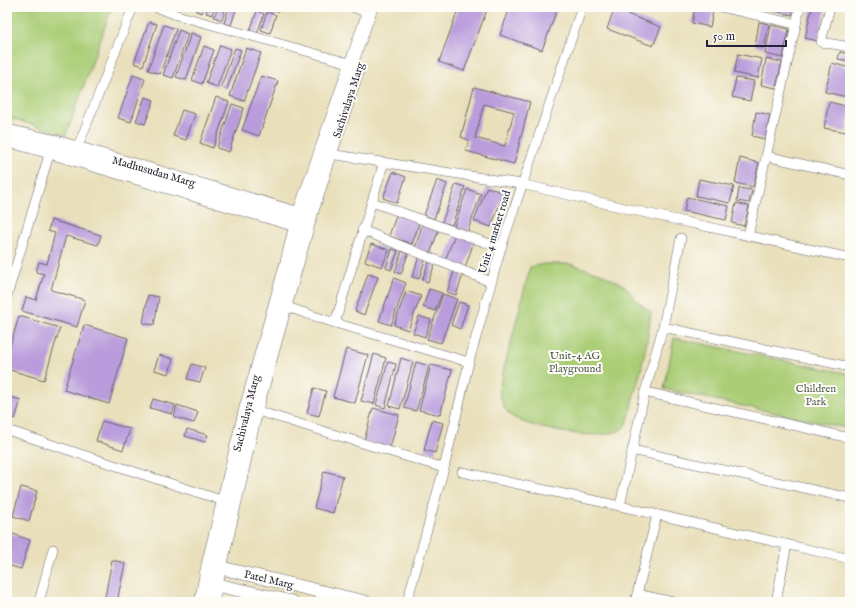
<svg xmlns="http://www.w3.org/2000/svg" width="857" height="609" font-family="'IM FELL English',serif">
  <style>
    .green { fill: #aacd76; stroke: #667858 }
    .building { fill: #ba9cdc; fill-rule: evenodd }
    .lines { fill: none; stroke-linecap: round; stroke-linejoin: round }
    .street-casing { stroke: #686468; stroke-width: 10 }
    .secondary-casing { stroke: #686468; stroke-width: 14 }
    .street { stroke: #fff; stroke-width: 9 }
    .secondary { stroke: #fff; stroke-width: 13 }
    .labels { text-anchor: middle; stroke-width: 4; stroke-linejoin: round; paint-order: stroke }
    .street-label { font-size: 11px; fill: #22223b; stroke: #fdfcf7 }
    .park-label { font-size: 11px; fill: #525e50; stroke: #fdfcf7 }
  </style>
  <rect width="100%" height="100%" fill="#fdfcf7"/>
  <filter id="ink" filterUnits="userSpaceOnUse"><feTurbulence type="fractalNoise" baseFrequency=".025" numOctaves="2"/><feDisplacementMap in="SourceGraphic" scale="8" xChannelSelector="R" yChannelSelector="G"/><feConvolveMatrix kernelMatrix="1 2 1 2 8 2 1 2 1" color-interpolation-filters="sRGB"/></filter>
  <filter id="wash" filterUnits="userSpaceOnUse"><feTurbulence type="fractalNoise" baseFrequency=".012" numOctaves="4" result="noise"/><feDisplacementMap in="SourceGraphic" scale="16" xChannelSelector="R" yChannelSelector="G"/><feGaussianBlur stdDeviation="0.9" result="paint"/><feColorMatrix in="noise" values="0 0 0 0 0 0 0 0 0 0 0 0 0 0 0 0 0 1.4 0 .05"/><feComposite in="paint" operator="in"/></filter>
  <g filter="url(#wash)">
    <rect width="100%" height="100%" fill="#e9e0bb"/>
    <g class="green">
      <polygon points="7,7 112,7 66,135 7,117"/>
      <path d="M543,264H570L600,273L624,285L639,303L651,312C649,328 647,344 643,360C641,372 637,385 633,398C631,407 630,422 622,429C605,443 524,429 509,414C502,406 501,399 499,389L530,267Z"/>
      <polygon points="674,338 850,374 850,429 664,389"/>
    </g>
    <g id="blocks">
      <g class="building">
        <polygon points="197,7 205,7 202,13 196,11"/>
        <polygon points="208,7 215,7 212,15 206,13"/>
        <polygon points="218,7 226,7 222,20 214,17"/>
        <polygon points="229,7 237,7 231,25 224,23"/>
        <polygon points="270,7 279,7 278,12 269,9"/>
        <polygon points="459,7 488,7 464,71 439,62"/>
        <polygon points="510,7 558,7 542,50 500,35"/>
        <polygon points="695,7 714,7 710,27 692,23"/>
        <polygon points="766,7 794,7 792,15 765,9"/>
        <polygon points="812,7 826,7 818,41 805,38"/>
        <polygon points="614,9 661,27 653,46 607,29"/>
        <polygon points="257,11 264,14 257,34 250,31"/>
        <polygon points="267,12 276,15 270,33 261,30"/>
        <polygon points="149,22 157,24 143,66 134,63"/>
        <polygon points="759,22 769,24 764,48 755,46"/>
        <polygon points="164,25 176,29 160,74 148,70"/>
        <polygon points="771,25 789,29 783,58 765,54"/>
        <polygon points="179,30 188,34 173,78 163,75"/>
        <polygon points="191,33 201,37 186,80 176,77"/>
        <polygon points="220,45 231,49 217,87 206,83"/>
        <polygon points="204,46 214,50 202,84 192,80"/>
        <polygon points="235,48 241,50 227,89 221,87"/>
        <polygon points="246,48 261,53 244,101 230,96"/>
        <polygon points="840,52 850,54 850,61 838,59"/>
        <polygon points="738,54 762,59 758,78 734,73"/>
        <polygon points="766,59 782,62 776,88 761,85"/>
        <polygon points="832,63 850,68 850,85 847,97 825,92"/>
        <polygon points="133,75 145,79 131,122 118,118"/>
        <polygon points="261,76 278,81 259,136 242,130"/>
        <polygon points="736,78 754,81 750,101 732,97"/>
        <path d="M474,87L530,102L514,164L466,151L469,140L461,137ZM484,104L514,112L505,146L475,138Z"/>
        <polygon points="145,97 154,100 145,124 136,121"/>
        <polygon points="216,97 229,102 213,148 200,143"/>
        <polygon points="829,102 850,107 850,114 846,132 824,128"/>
        <polygon points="232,104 244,108 229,152 217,148"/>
        <polygon points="182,110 195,114 186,140 173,136"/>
        <polygon points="756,112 770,115 765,139 752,136"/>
        <polygon points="740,158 759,163 753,187 735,183"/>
        <polygon points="393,172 406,177 397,203 383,198"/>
        <polygon points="699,179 734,186 730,203 696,196"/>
        <polygon points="437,180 447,184 434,219 424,215"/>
        <polygon points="456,184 465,187 452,225 442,222"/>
        <polygon points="487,187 504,193 491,227 474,221"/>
        <polygon points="739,188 752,190 749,203 737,201"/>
        <polygon points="467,189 481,194 467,233 453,229"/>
        <polygon points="687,197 729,206 726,220 684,211"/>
        <polygon points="736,203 749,206 744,226 732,223"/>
        <polygon points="397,213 420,221 412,244 389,236"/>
        <polygon points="51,220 101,235 98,245 66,236 51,290 85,300 77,327 22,311 26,297 36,300 44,274 36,272 39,262 47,264 55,233 48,231"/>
        <polygon points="423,223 439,229 430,254 415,248"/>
        <polygon points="455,234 474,241 465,268 445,261"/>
        <polygon points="371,244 389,250 382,267 365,261"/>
        <polygon points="392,249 398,251 391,270 386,268"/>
        <polygon points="402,251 408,254 401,274 395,272"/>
        <polygon points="419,257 425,260 419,279 412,277"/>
        <polygon points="429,262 435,264 428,282 422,280"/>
        <polygon points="454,272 463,275 456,295 447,292"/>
        <polygon points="368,274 378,277 364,315 355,311"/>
        <polygon points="394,278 406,283 391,325 379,321"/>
        <polygon points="429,289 442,293 435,311 423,307"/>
        <polygon points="406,291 421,296 408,330 394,325"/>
        <polygon points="443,294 457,299 441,343 427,339"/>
        <polygon points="148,295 159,297 154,325 143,323"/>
        <polygon points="459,302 468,305 460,329 451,325"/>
        <polygon points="19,316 60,328 44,380 7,369 7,357"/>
        <polygon points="419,316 431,320 425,337 413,333"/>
        <polygon points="84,325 128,338 109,404 64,390"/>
        <polygon points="346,349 368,355 355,403 333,397"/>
        <polygon points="374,354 386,358 374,404 361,401"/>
        <polygon points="159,355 173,359 169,374 154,370"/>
        <polygon points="401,358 413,362 400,409 389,406"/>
        <polygon points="388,362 396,364 385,408 376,405"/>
        <polygon points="416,362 429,366 416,411 404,408"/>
        <polygon points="192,364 205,368 200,382 187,379"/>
        <polygon points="431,365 452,370 440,415 419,410"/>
        <polygon points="314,388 326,391 319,416 307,413"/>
        <polygon points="7,396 21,400 15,419 7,417"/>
        <polygon points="153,399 175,405 172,414 150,408"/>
        <polygon points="177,405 198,412 194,423 174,417"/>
        <polygon points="373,408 399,415 390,448 364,441"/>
        <polygon points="432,420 443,423 435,453 424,450"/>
        <polygon points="102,421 130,429 123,450 96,441"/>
        <polygon points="187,429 208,435 205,442 185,436"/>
        <polygon points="324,471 343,476 333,513 314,508"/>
        <polygon points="21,487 37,491 29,521 13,516"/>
        <polygon points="7,532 30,540 21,569 7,565"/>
        <polygon points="112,560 125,563 117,602 104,602"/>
      </g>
    </g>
  </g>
  <g filter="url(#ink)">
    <use href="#blocks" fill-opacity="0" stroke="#686468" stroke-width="1"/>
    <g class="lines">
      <g class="street-casing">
        <g id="street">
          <polyline points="155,7 177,15 356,65"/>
          <polyline points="352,7 369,13"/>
          <polyline points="721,7 796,24"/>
          <polyline points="830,7 821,42 850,47"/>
          <polyline points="77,149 133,7"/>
          <polyline points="330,154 521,184 681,221 850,258"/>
          <polyline points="766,156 850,175"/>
          <polyline points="372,202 501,248"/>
          <polyline points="362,230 491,282"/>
          <polyline points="748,236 800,7"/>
          <polyline points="7,296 51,148"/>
          <polyline points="281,305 335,323 469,362"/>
          <polyline points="335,323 384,162"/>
          <polyline points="663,327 850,367"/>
          <polyline points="645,392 850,438"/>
          <polyline points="251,409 444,468"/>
          <polyline points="7,430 224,501"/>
          <polyline points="632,450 850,498"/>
          <polyline points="462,472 620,506 850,559"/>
          <polyline points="620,506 645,392 663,327 681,238"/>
          <polyline points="637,594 673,602"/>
          <polyline points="39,602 53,549"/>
          <polyline points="407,602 444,468 469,362 501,248 582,7"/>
          <polyline points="635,602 657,515"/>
          <polyline points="776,602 787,544"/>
        </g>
      </g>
      <g class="secondary-casing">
        <g id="secondary">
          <polyline points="7,131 53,141 299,214 371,7"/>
          <polyline points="7,140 50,152 296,225 286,266 246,408 208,565 201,602"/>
          <polyline points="310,217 357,71"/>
          <polyline points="213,566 365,602"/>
          <polyline points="208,583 292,602"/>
          <polyline points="212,602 256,410 310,217 299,214 296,225 307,227"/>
        </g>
      </g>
      <use href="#street" class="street"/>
      <use href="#secondary" class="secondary"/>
    </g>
  </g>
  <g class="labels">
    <g class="street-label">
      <text transform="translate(348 100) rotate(-72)" y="4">Sachivalaya Marg</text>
      <text transform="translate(154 171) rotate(16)" y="4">Madhusudan Marg</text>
      <text transform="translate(494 232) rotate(-73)" y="4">Unit 4 market road</text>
      <text transform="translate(246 413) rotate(-76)" y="4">Sachivalaya Marg</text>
      <text transform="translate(269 579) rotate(13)" y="4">Patel Marg</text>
    </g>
    <g class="park-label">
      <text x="575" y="359">Unit-4 AG<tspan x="575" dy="13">Playground</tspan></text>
      <text x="816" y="392">Children<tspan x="816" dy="13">Park</tspan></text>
    </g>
  </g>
  <rect width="857" height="609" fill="none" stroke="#fdfcf7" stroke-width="24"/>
  <path d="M707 40v6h79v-6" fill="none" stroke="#22223b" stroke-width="2"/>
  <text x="713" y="40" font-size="12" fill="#22223b" stroke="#fdfcf7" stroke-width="3" paint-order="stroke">50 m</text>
</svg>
